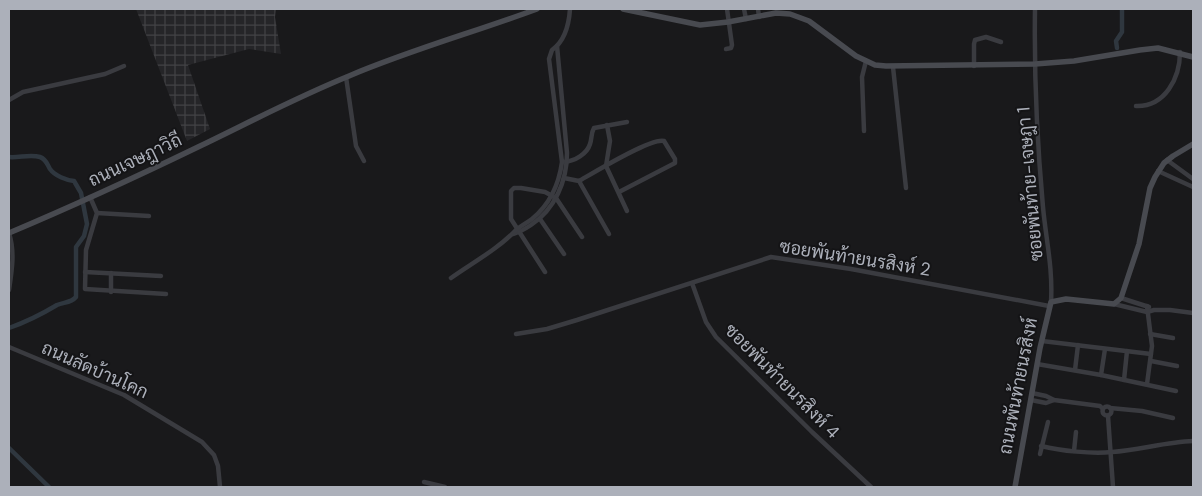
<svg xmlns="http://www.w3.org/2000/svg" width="1202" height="496" font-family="'DM Sans',Sarabun,sans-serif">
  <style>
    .industrial { fill: url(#industrial-grid) }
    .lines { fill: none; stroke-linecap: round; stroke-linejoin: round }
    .canal { stroke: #2f373f; stroke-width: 4.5 }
    .street { stroke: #3a3b40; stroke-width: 4.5 }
    .secondary { stroke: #484a50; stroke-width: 5.5 }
    .labels { text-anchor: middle; stroke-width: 4; stroke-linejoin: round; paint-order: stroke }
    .street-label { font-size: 18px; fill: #acb0ba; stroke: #141416 }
  </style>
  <defs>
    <pattern id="industrial-grid" width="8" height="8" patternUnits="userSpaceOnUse" patternTransform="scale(1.25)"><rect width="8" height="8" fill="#252528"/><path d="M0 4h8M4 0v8" fill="none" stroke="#424245"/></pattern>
  </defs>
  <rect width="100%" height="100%" fill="#19191b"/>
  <polygon class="industrial" points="136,9 276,9 275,17 281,54 249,49 188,65 210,129 187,141"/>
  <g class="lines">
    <g class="canal">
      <polyline points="1117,48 1116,41 1122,32 1122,9"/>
      <path d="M9,157C19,158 30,154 40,157C46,159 47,164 50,169C55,176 66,180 74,181L81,193L87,224L84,236L76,247V297C71,303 64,302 57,305C42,314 26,322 9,328"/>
      <polyline points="9,448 49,487"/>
    </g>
    <g class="street">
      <polyline points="744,9 746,19"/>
      <polyline points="758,9 759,17"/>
      <path d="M1035,9C1034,75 1037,141 1043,207C1046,240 1053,268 1051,302"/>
      <polyline points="726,49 731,48 732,45 727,9"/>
      <polyline points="974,66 974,44 975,40 986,37 1001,42"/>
      <polyline points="893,67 906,188"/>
      <polyline points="346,77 356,146 364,161"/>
      <polyline points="9,100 23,92 105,74 124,66"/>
      <path d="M1136,106C1165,107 1180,78 1180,52"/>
      <polyline points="607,125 610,141 606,166 627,211"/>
      <polyline points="864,131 862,77 866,61"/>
      <polyline points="1167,160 1193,179"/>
      <path d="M564,162C575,161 587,154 590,144C592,138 591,133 594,128L627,122"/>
      <polyline points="1158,171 1193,187"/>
      <polyline points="564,178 579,181 609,234"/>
      <path d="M579,181C593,173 652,137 664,141L675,159V163L619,192"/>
      <polyline points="90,197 97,213 86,250 85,289 166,294"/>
      <polyline points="97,213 149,216"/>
      <polyline points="540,219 564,254"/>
      <path d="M513,234C520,232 525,229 531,225C555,209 567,181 567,153L557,46"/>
      <polyline points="85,272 161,276"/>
      <polyline points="545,272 511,219 511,191 514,188 521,188 545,192 556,198 582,237"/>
      <path d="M451,278C472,263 498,249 516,230C520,226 527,223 532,219C549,205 559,184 562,162L549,59L552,50C565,41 569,24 570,9"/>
      <polyline points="692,283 706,322 716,337 812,432 871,487"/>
      <path d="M9,290C12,270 15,252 9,233"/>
      <polyline points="111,292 111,273"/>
      <polyline points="1121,298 1149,307"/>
      <polyline points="1114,304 1147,312 1154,310 1170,310 1193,313"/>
      <polyline points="516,334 547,329 577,320 771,257 851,269 1049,306"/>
      <polyline points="1150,334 1173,338"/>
      <polyline points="1042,341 1151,354"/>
      <polyline points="9,347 124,395 202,442 214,455 218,466 220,487"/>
      <polyline points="1151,361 1177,366"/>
      <polyline points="1037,364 1101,375 1176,391"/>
      <polyline points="1075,370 1078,345"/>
      <polyline points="1101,375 1105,349"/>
      <polyline points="1124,380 1127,351"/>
      <polyline points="1147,384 1152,346 1147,306"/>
      <polyline points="1032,393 1046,396 1054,400 1100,406 1103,409"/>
      <polyline points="1031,400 1046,403 1054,400"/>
      <circle cx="1107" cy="411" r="4.5"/>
      <polyline points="1110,408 1142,411 1173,418"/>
      <polyline points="1108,416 1113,487"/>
      <path d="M1041,446C1061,451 1092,454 1112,452C1139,450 1166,442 1193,441"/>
      <polyline points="1074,451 1076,432"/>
      <polyline points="1040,454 1048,422"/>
      <polyline points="424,482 445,487"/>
    </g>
    <g class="secondary">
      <polyline points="623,9 700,25 728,22 776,13 790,14 809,21 856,56 875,65 886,66 1035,64 1074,61 1140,50 1158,48 1193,57"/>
      <path d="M9,233C73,206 136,177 198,147C248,123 297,97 349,76C410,50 475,32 537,9"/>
      <polyline points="1015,487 1040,348 1051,302 1066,299 1114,304 1121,298 1139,244 1150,188 1155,177 1164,163 1173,156 1193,144"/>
    </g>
  </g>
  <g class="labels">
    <g class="street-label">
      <text transform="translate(135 160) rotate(-25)" y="6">ถนนเจษฎาวิถี</text>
      <text transform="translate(1030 184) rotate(-95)" y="6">ซอยพันท้าย-เจษฎา 1</text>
      <text transform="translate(855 258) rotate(9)" y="6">ซอยพันท้ายนรสิงห์ 2</text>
      <text transform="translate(95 370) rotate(24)" y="6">ถนนลัดบ้านโคก</text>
      <text transform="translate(782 381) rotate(45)" y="6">ซอยพันท้ายนรสิงห์ 4</text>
      <text transform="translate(1018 386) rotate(-79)" y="6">ถนนพันท้ายนรสิงห์</text>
    </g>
  </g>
  <rect width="1202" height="496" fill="none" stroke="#acb0ba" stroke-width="20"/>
</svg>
